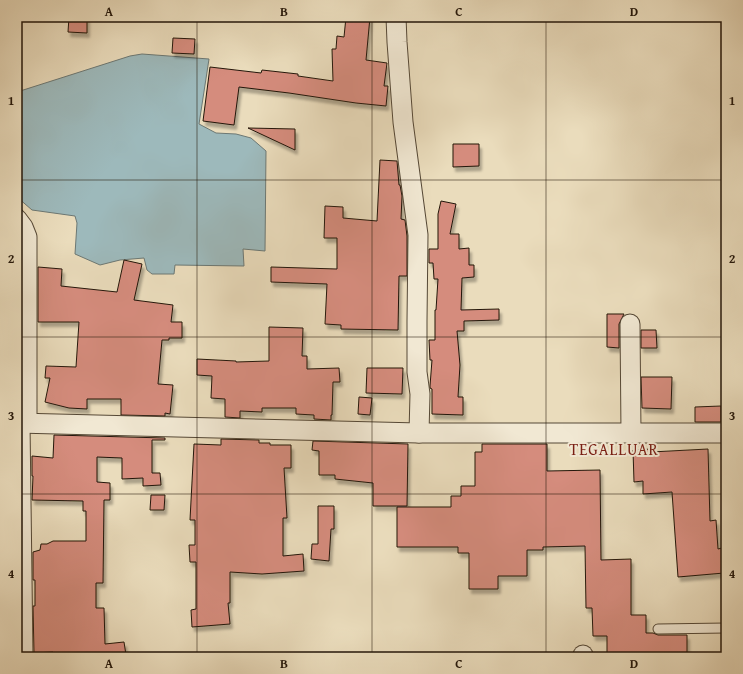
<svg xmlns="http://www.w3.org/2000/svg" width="743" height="674" font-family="'Gentium Book Plus',serif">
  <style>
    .water { fill: #9db9bb; stroke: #6c7874 }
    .building { fill: #d58c7d; stroke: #23160a; filter: url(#shadow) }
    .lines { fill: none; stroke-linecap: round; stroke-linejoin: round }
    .lane-casing { stroke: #554836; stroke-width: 11 }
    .street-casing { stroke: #554836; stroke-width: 21 }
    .lane { stroke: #f1e8d3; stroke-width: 9 }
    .street { stroke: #f1e8d3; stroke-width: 19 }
    .grid { fill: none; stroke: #23160a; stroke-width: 1; stroke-opacity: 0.55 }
    .labels { text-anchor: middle; stroke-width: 4; stroke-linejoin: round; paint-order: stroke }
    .quarter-label { font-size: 16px; letter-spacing: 1px; fill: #7a1f14; stroke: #f1e8d3 }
    .neatline { fill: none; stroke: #23160a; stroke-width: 1.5 }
    .grid-label { font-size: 13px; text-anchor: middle; font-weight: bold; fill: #23160a }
  </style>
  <defs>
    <filter id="shadow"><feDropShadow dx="2.5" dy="4.5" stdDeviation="1" flood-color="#0004"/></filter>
  </defs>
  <rect width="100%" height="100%" fill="#eadcbc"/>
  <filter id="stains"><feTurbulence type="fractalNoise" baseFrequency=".005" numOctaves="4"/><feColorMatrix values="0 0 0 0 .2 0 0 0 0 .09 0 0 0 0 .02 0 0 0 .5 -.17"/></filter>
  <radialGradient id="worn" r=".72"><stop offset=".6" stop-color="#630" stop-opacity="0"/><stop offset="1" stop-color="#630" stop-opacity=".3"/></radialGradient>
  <polygon class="water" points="142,54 209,59 199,124 216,133 236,134 251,138 266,151 265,251 243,249 244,266 175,265 174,274 152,274 147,270 144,258 120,260 100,265 75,254 77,223 75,216 32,210 17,197 17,92 130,56"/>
  <g class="building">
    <polygon points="69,17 87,17 87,33 68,32"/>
    <polygon points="346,17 370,17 366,60 387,63 384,86 388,86 386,106 356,103 289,93 239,87 234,125 203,121 210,67 261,73 262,70 298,74 298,76 333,81 332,49 336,49 337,36 344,37"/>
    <polygon points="173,38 195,39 194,54 172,53"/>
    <polygon points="248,128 295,129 295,150"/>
    <polygon points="453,144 479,144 479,166 453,167"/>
    <polygon points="380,160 397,161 399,185 400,185 402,196 401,219 405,220 407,236 407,276 399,276 398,330 341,329 341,325 325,324 327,284 271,282 271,267 337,269 337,238 324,238 325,206 343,207 343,218 377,221"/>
    <polygon points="441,201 456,204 450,234 459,234 459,249 469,248 469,265 474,265 474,277 462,278 461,310 499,309 499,320 464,321 464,331 457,331 460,365 458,397 463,397 463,415 432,414 432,389 430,388 430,386 432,360 430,360 429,340 435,340 435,310 436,310 438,279 434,279 433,263 429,263 429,249 438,249 438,214"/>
    <polygon points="124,260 142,264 134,300 173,305 171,322 182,322 182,338 169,338 169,340 162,340 158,384 173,385 170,414 165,413 165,416 121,415 121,399 87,399 87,409 69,408 45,402 50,378 45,378 46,366 76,367 79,322 38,322 38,267 62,269 61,286 117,292"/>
    <polygon points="607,314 624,314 619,324 619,348 607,347"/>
    <polygon points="269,327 303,328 302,356 307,356 307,369 339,368 340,382 333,382 332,415 331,415 331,420 314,419 314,415 296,414 296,408 262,408 262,412 240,411 240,418 225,417 225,399 211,398 212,376 197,375 197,359 236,361 236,362 269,361"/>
    <polygon points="641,330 656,330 657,348 641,348"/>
    <polygon points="367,368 403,368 402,394 366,393"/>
    <polygon points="641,377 672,377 671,409 642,408"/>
    <polygon points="359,397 372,398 370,415 358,414"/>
    <polygon points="721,406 721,422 695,422 695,407"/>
    <polygon points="54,435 165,438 165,440 152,440 152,473 160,473 161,485 143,486 143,478 122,479 122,458 97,457 97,482 110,483 110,500 104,500 103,583 96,583 96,608 104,608 105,644 124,642 126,655 109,657 54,657 53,652 34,653 33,606 35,606 35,580 33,580 33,552 40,550 41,544 47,544 53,541 86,541 86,511 83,511 83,501 32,500 33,476 32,476 32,456 53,458"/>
    <polygon points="221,439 259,440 259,443 270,443 270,445 291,445 291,468 284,468 287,518 283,518 283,556 303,554 304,571 262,574 230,572 230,603 228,603 230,624 192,627 191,610 196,609 196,562 190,562 189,545 195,545 195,520 190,520 194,444 221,445"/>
    <polygon points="313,441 408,444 407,506 373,506 373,483 335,479 335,475 319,475 319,451 312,450"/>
    <polygon points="482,444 547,444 547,471 600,470 601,560 631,559 631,615 646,615 646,633 653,633 658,635 687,635 687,657 607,657 607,636 593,636 592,608 586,608 585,546 543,547 543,550 527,550 527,576 498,576 498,589 469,589 469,553 458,553 458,547 397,547 397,507 451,507 451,496 461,496 461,486 475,486 475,452 482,452"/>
    <polygon points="651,449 651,452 708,449 710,521 716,520 718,549 722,548 724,573 678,577 672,492 643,494 643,481 634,482 633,450"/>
    <polygon points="151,495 165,495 164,510 150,510"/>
    <polygon points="318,506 334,506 334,529 331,529 329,561 311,559 312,544 318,544"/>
  </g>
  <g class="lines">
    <g class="lane-casing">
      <polyline id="lane" points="658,629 726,628"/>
    </g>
    <g class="street-casing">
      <g id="street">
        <polyline points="396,17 397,42 403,122 418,235 417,321 417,372 420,394 419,433"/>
        <polyline points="17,219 23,227 27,237 27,423"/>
        <polyline points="630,324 631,433"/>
        <polyline points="17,423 419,433 726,433"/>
        <polyline points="20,423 23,656"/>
        <polyline points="583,657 583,655"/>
      </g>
    </g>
    <use href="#lane" class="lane"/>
    <use href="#street" class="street"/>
  </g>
  <path class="grid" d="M197,17V657M372,17V657M546,17V657M17,180H726M17,337H726M17,494H726"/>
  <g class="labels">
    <g class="quarter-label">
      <text x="614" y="455">TEGALLUAR</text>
    </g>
  </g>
  <rect width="743" height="674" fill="none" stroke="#eadcbc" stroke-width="44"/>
  <rect x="22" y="22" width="699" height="630" class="neatline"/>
  <g class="grid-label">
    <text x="109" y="16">A</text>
    <text x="284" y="16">B</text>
    <text x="459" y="16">C</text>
    <text x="634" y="16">D</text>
    <text x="11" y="105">1</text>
    <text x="732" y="105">1</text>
    <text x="11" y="263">2</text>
    <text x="732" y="263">2</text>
    <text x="11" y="420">3</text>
    <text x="732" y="420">3</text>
    <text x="11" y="578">4</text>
    <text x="732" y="578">4</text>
    <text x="109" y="668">A</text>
    <text x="284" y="668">B</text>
    <text x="459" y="668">C</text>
    <text x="634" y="668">D</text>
  </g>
  <rect width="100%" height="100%" filter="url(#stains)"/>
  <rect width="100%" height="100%" fill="url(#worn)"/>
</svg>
